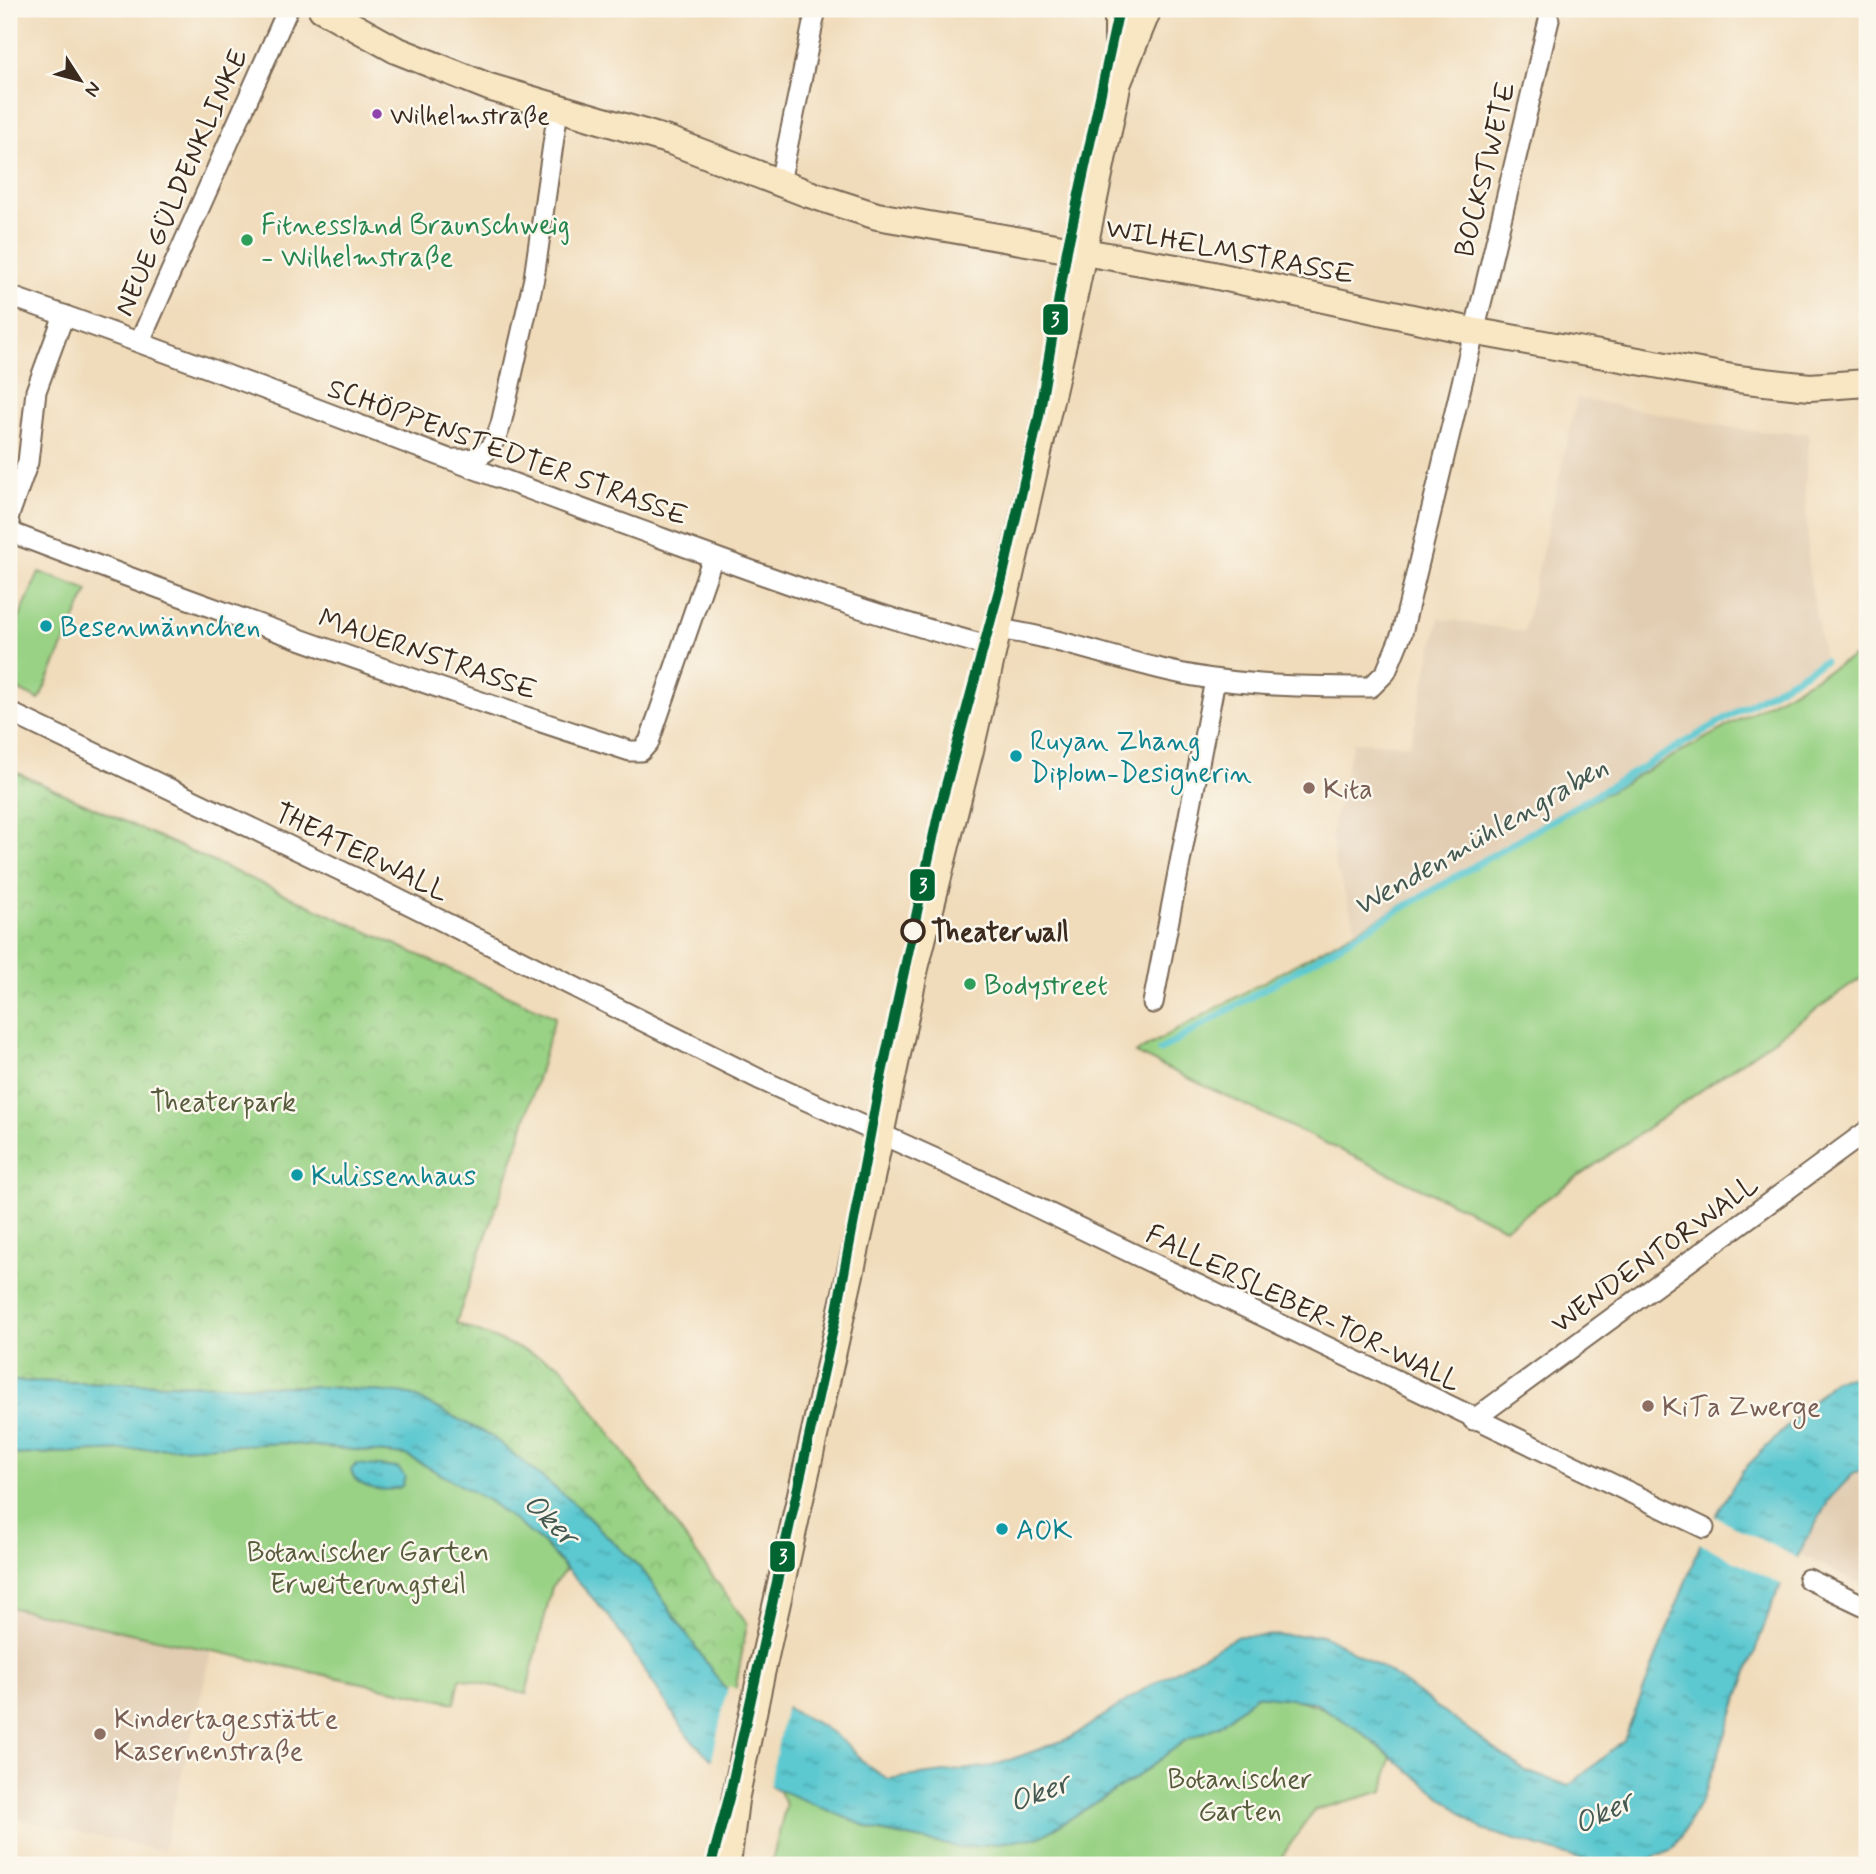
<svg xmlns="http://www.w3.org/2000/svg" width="1876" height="1874" font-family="Mynerve,sans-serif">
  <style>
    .built { fill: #e2cdb2 }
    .green { fill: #99d285; stroke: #6a7e52; stroke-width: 2 }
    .park { fill: url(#park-crowns); stroke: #6a7e52; stroke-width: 2 }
    .water { fill: url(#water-ripples); stroke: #4b7977; stroke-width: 2 }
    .pier { fill: #f0dbba }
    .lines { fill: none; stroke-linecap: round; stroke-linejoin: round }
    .stream { stroke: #5bc8d0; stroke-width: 7 }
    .street-casing { stroke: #7a6855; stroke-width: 23 }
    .secondary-casing { stroke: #7a6855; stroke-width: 30 }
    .street { stroke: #fff; stroke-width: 19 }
    .secondary { stroke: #f9e7c3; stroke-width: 26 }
    .tram-1-casing { stroke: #fbf7ec; stroke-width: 16 }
    .tram-1 { stroke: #006531; stroke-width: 10 }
    .bus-dot { fill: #8e44ad; stroke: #fbf7ec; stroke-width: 2.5 }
    .leisure-dot { fill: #2e9e5b; stroke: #fbf7ec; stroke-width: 2.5 }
    .culture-dot { fill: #0f9aa8; stroke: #fbf7ec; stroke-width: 2.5 }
    .education-dot { fill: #8d6e63; stroke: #fbf7ec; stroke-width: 2.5 }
    .stop-dot { fill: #fbf7ec; stroke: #3b2a1e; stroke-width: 3.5 }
    .labels { text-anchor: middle; stroke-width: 5; stroke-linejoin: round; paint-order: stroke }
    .bus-label { font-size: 26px; fill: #3b2a1e; stroke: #fbf7ec; text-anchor: start }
    .street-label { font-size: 28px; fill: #3b2a1e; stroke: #fbf7ec }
    .leisure-label { font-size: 28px; fill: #27864d; stroke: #fbf7ec; text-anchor: start }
    .culture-label { font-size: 28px; fill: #0d838f; stroke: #fbf7ec; text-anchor: start }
    .education-label { font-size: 28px; fill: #785e54; stroke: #fbf7ec; text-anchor: start }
    .stop-label { font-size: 28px; font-weight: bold; fill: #3b2a1e; stroke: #fbf7ec; text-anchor: start }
    .park-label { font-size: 28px; fill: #575c3d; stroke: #fbf7ec }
    .water-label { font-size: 30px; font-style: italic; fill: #455953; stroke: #fbf7ec }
    .line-badge { stroke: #fbf7ec; stroke-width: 2.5 }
    .badge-label { font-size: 19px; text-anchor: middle; font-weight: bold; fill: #fff }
  </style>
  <defs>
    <pattern id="park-crowns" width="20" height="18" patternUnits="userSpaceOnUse" patternTransform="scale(1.75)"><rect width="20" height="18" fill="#99d285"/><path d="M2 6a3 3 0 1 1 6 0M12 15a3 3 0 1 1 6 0" fill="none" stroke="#85b472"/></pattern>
    <pattern id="water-ripples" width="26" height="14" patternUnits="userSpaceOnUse" patternTransform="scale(1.75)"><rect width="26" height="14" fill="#5bc8d0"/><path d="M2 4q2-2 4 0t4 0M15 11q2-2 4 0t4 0" fill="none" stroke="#4ca3a8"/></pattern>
  </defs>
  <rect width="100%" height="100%" fill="#fbf7ec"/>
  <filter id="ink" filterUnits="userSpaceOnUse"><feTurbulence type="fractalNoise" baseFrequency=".0143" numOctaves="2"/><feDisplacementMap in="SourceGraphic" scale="14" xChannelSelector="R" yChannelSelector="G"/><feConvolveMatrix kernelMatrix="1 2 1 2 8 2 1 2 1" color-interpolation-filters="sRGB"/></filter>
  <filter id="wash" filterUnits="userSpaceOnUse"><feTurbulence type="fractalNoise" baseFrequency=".00686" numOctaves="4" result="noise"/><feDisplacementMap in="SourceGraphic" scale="28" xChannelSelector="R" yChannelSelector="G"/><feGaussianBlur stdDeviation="1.57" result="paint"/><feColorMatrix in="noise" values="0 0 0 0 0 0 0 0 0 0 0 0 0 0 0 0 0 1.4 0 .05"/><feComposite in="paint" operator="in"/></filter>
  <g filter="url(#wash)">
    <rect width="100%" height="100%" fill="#f0dbba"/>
    <g class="built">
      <polygon points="1577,398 1751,431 1809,433 1805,484 1809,572 1824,661 1358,933 1336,868 1331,834 1353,742 1410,745 1439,618 1524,632"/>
      <polygon points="1867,1469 1867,1587 1798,1553 1830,1498 1855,1472"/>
      <polygon points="9,1607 212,1651 163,1851 9,1817"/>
    </g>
    <g class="green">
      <polygon points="39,572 88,590 39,700 9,685 9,642"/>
      <polygon points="1867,649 1867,974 1505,1228 1135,1053"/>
      <polygon points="284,1443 406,1455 489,1501 543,1543 566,1569 552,1587 526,1694 460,1678 455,1703 9,1607 9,1455"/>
      <path d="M1256,1695C1321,1697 1343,1717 1391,1757L1384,1791L1314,1810L1276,1865H771L786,1805L776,1786L875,1830L962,1848L1040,1837L1134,1779L1184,1741L1219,1726Z"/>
    </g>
    <polygon class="park" points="9,769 555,1017 520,1138 456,1323 561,1365 747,1624 735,1692 723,1687 644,1572 570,1500 491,1436 409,1394 327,1387 9,1381"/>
    <g class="water">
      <polygon points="1867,1374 1867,1469 1855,1472 1830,1498 1773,1601 1702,1800 1673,1849 1634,1865 1599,1865 1483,1830 1357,1729 1314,1702 1256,1695 1219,1726 1184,1741 1134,1779 1040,1837 962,1848 875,1830 715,1763 689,1737 608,1615 543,1543 489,1501 406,1455 284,1443 9,1455 9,1381 327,1387 409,1394 491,1436 570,1500 644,1572 723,1687 778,1704 820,1725 848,1745 865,1764 888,1779 993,1766 1070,1738 1149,1686 1238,1636 1323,1635 1389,1672 1525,1771 1569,1786 1624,1740 1702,1540 1742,1471 1834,1380"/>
      <path d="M356,1464L398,1468L405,1477L402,1486C387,1494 355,1489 351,1470Z"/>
    </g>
    <g class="pier">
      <polygon points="1712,1515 1799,1559 1785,1586 1697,1542"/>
      <polygon points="728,1686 786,1704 769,1788 711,1764"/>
    </g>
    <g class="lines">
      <polyline class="stream" points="1160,1050 1824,661"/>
    </g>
  </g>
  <g filter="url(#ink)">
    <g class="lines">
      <g class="street-casing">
        <g id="street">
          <polyline points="780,182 816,9"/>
          <path d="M9,296C223,370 432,455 645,532C760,574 873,616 992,647"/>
          <polyline points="140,341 288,9"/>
          <path d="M455,459C484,461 493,449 501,424L534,278L558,109"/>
          <polyline points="9,515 28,462 36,391 64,315"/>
          <path d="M9,523L12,533C216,611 422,684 630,751H641L649,742L713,557"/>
          <path d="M996,629C1051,636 1103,655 1157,668C1227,686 1299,687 1371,687L1386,672L1402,633L1549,20"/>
          <polyline points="9,712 356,878 759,1079 936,1159 1704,1528"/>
          <polyline points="1153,1003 1215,680"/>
          <polyline points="1473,1420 1867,1131"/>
          <polyline points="1808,1579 1867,1607"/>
        </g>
      </g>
      <g class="secondary-casing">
        <g id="secondary">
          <polyline points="322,9 396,50 489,87 671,141 809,194 877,216 1199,272 1472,331 1738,379 1810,387 1867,383"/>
          <polyline points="1118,9 1118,80"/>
          <polyline points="727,1865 735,1800 761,1674 865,1207 915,968 970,750 1075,291 1118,82 1148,9"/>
        </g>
      </g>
      <use href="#street" class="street"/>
      <use href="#secondary" class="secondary"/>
      <g class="tram-1-casing">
        <polyline id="tram-1" points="711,1865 729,1798 836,1316 879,1087 938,815 1002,579 1039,416 1067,250 1119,9"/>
      </g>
      <use href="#tram-1" class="tram-1"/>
    </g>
  </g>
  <circle class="bus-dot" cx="377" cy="114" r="6"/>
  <g class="leisure-dot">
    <circle cx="247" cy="240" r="7"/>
    <circle cx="970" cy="984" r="7"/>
  </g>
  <g class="culture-dot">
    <circle cx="46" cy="626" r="7"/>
    <circle cx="1016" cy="756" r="7"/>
    <circle cx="297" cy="1175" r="7"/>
    <circle cx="1002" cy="1529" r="7"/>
  </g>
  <g class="education-dot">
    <circle cx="1309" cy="788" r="7"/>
    <circle cx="1648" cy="1406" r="7"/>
    <circle cx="100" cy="1734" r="7"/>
  </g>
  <circle class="stop-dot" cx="913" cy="931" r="11"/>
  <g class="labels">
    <g class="bus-label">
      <text x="390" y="124">Wilhelmstraße</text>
    </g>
    <g class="street-label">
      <text transform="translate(1484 169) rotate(-76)" y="10">BOCKSTWETE</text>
      <text transform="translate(180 182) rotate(-66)" y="10">NEUE GÜLDENKLINKE</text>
      <text transform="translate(1230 250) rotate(11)" y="10">WILHELMSTRASSE</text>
      <text transform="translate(508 451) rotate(20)" y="10">SCHÖPPENSTEDTER STRASSE</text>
      <text transform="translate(428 653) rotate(19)" y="10">MAUERNSTRASSE</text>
      <text transform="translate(362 851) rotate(26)" y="10">THEATERWALL</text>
      <text transform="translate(1654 1253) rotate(-36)" y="10">WENDENTORWALL</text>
      <text transform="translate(1304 1307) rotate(26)" y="10">FALLERSLEBER-TOR-WALL</text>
    </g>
    <g class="leisure-label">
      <text x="261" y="234">Fitnessland Braunschweig<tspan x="261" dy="32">- Wilhelmstraße</tspan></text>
      <text x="984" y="994">Bodystreet</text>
    </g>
    <g class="culture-label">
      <text x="60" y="636">Besenmännchen</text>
      <text x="1030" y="750">Ruyan Zhang<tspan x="1030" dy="32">Diplom-Designerin</tspan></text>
      <text x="311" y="1185">Kulissenhaus</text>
      <text x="1016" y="1539">AOK</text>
    </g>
    <g class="education-label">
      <text x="1323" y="798">Kita</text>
      <text x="1662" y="1416">KiTa Zwerge</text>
      <text x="114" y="1728">Kindertagesstätte<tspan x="114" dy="32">Kasernenstraße</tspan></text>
    </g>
    <g class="stop-label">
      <text x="931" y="941">Theaterwall</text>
    </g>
    <g class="park-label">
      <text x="223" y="1111">Theaterpark</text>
      <text x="368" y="1561">Botanischer Garten<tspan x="368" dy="32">Erweiterungsteil</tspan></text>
      <text x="1240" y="1788">Botanischer<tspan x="1240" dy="32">Garten</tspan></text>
    </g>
    <g class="water-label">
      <text transform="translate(1480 836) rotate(-30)" y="10">Wendenmühlengraben</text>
      <text transform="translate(551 1519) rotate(44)" y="10">Oker</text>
      <text transform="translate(1039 1792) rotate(-21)" y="10">Oker</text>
      <text transform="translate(1603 1812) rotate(-26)" y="10">Oker</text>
    </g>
  </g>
  <g class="line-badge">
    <rect x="1042" y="303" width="27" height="33" rx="7" fill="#006531"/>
    <rect x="909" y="868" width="27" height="34" rx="7" fill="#006531"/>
    <rect x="769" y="1540" width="27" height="33" rx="7" fill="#006531"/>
  </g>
  <g class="badge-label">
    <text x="1055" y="326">3</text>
    <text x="923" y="892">3</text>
    <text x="783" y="1563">3</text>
  </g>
  <rect width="1876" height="1874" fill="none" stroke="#fbf7ec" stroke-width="35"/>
  <g transform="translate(80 80) rotate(126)" stroke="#fbf7ec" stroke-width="5" paint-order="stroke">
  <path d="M0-5L12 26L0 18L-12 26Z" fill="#3b2a1e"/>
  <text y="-10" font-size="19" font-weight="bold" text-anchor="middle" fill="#3b2a1e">N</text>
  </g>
</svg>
